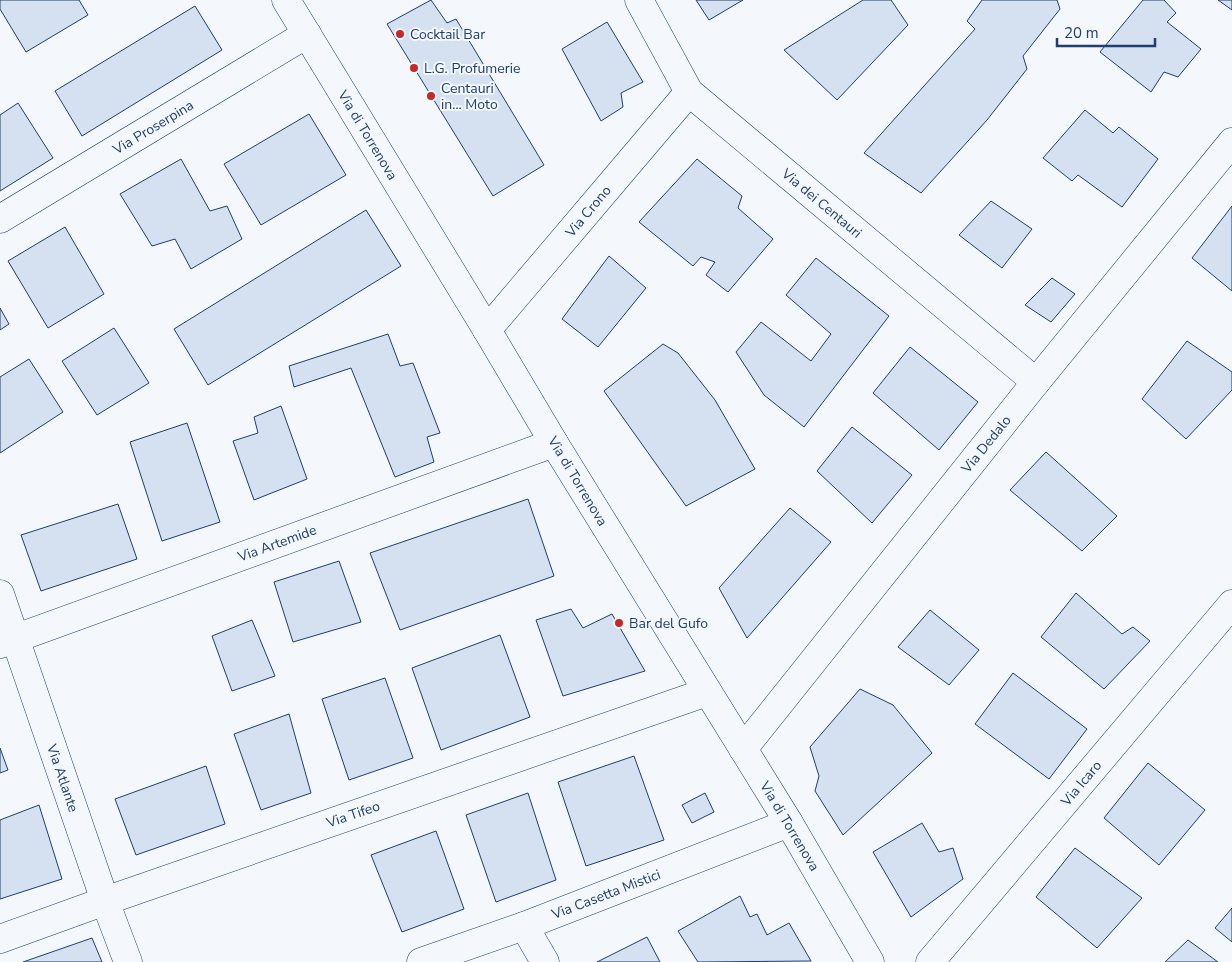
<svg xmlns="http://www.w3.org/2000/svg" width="1232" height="962" font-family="'Nunito Sans',sans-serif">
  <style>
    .building { fill: #d5e0f0; stroke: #1d3f73 }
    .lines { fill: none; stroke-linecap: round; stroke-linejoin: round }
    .street-casing { stroke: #1d3f73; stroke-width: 29 }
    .secondary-casing { stroke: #1d3f73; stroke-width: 29 }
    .street { stroke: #f4f7fb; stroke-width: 28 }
    .secondary { stroke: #f4f7fb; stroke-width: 28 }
    .poi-dot { fill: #c62828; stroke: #f4f7fb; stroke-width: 2 }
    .labels { text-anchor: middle; stroke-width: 4; stroke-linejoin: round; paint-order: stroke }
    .poi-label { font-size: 14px; fill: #1d3f73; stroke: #f4f7fb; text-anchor: start }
    .street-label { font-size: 14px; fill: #1d3f73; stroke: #f4f7fb }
  </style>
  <rect width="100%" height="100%" fill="#f4f7fb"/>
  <g class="building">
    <polygon points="0,0 79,0 88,15 26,52 0,9"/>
    <polygon points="431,0 447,23 456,19 544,165 493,196 387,24"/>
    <polygon points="696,0 743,0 709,20"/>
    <polygon points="863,0 891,0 908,25 837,100 784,50"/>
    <polygon points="982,0 1057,0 1060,9 1023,56 1027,69 987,120 921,193 864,153 975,29 967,21"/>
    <polygon points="1143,0 1164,0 1176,13 1167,22 1201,49 1178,77 1164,72 1151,92 1100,52"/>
    <polygon points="1218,0 1232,0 1232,10"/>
    <polygon points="195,6 222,50 82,136 55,91"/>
    <polygon points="607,22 643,82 621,93 623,107 601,121 562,49"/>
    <polygon points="18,103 53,158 0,191 0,115"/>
    <polygon points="1085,110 1113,133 1119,127 1158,159 1122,207 1078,175 1072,181 1043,158"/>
    <polygon points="309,114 346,175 261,225 224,164"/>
    <polygon points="181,159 210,211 227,206 242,239 191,269 175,239 152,246 120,194"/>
    <polygon points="697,159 742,196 738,208 773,239 728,292 706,275 715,262 701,257 693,266 639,222"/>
    <polygon points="991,201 1032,229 1002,268 959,235"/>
    <polygon points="1232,206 1232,291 1192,258"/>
    <polygon points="366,210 401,266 208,385 174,329"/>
    <polygon points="65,227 104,294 48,328 8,261"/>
    <polygon points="609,256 646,288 598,347 562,319"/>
    <polygon points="816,258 889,316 804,427 764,395 736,352 761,322 811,361 831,334 786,295"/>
    <polygon points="1052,278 1075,294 1051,322 1025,305"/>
    <polygon points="0,308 9,324 0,330"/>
    <polygon points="114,328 149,383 97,415 62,361"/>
    <polygon points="388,334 400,366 413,363 440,433 427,437 434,462 395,477 351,368 294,387 289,366"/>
    <polygon points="1187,341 1232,372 1232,390 1186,439 1142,399"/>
    <polygon points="663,344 678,353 715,400 755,469 686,506 604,391"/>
    <polygon points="910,347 978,402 939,450 873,393"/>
    <polygon points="29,359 63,412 0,453 0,377"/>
    <polygon points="281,406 307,479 254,500 233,441 258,433 254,417"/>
    <polygon points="187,423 220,522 162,541 130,442"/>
    <polygon points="852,427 912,475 872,523 817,471"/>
    <polygon points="1046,452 1117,516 1082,551 1010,490"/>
    <polygon points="528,499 554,576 400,630 370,553"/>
    <polygon points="118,504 137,559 41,591 21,535"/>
    <polygon points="790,508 831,542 747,638 719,588"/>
    <polygon points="339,561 361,622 293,642 274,582"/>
    <polygon points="1076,593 1122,634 1133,627 1150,641 1104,689 1041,637"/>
    <polygon points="571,609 583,628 612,614 645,671 563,696 536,620"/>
    <polygon points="930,610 979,650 949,685 898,647"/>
    <polygon points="252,620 275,676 232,691 212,636"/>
    <polygon points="500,635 530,717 441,750 412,668"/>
    <polygon points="1013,673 1087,729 1049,779 975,724"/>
    <polygon points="385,678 413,758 349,780 322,699"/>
    <polygon points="860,689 893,705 932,753 843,835 815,791 819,776 810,747"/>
    <polygon points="289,714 311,793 261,810 234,734"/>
    <polygon points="0,748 8,770 0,773"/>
    <polygon points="634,756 664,840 586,866 558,782"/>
    <polygon points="1148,763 1205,810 1159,865 1104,818"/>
    <polygon points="206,766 225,824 136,855 115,799"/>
    <polygon points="528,793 556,880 496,902 466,815"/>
    <polygon points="705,793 714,812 692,823 682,805"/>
    <polygon points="39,805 62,879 0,899 0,820"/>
    <polygon points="922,823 939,852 953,848 963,879 911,917 873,852"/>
    <polygon points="436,831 464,909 402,932 371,855"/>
    <polygon points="1075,848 1142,898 1097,948 1036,897"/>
    <polygon points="740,896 750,917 757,914 767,935 789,923 811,961 698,962 678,931"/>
    <polygon points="1232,908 1232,942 1215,928"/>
    <polygon points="647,937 660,962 597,962"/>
    <polygon points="92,938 102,962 23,962"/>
    <polygon points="1188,940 1218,962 1165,962"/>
  </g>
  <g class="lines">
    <g class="street-casing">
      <g id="street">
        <polyline points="639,0 689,92 1036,382"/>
        <polyline points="0,219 307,34"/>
        <polyline points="487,330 689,92"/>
        <polyline points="0,594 105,901 128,962"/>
        <polyline points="0,644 554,443"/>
        <polyline points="743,749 1036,382 1232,142"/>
        <polyline points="524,926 545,962"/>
        <polyline points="0,939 105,901 707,692"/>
        <polyline points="421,962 524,926 789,823"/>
        <polyline points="930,962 1232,604"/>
      </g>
    </g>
    <g class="secondary-casing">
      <polyline id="secondary" points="286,0 487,330 554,443 789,823 870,962"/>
    </g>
    <use href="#street" class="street"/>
    <use href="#secondary" class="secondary"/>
  </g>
  <g class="poi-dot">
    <circle cx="400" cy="34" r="5"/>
    <circle cx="414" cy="68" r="5"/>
    <circle cx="431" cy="96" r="5"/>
    <circle cx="619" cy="623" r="5"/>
  </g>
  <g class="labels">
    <g class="poi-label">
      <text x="410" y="39">Cocktail Bar</text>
      <text x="424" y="73">L.G. Profumerie</text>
      <text x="441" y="93">Centauri<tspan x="441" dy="16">in... Moto</tspan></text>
      <text x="629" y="628">Bar del Gufo</text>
    </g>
    <g class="street-label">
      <text transform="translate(153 127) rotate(-31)" y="5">Via Proserpina</text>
      <text transform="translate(368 135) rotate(59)" y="5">Via di Torrenova</text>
      <text transform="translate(822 203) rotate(40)" y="5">Via dei Centauri</text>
      <text transform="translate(588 211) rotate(-50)" y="5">Via Crono</text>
      <text transform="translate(986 444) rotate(-51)" y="5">Via Dedalo</text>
      <text transform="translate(578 481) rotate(59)" y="5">Via di Torrenova</text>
      <text transform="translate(277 543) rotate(-20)" y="5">Via Artemide</text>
      <text transform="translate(63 778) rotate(71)" y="5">Via Atlante</text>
      <text transform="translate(1081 783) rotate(-50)" y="5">Via Icaro</text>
      <text transform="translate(353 814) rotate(-19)" y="5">Via Tifeo</text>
      <text transform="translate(790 826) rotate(59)" y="5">Via di Torrenova</text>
      <text transform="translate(606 894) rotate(-21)" y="5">Via Casetta Mistici</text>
    </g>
  </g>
  <path d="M1057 38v8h98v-8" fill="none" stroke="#1d3f73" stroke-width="2.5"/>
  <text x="1064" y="38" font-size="15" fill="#1d3f73" stroke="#f4f7fb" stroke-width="4" paint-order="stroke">20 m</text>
</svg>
